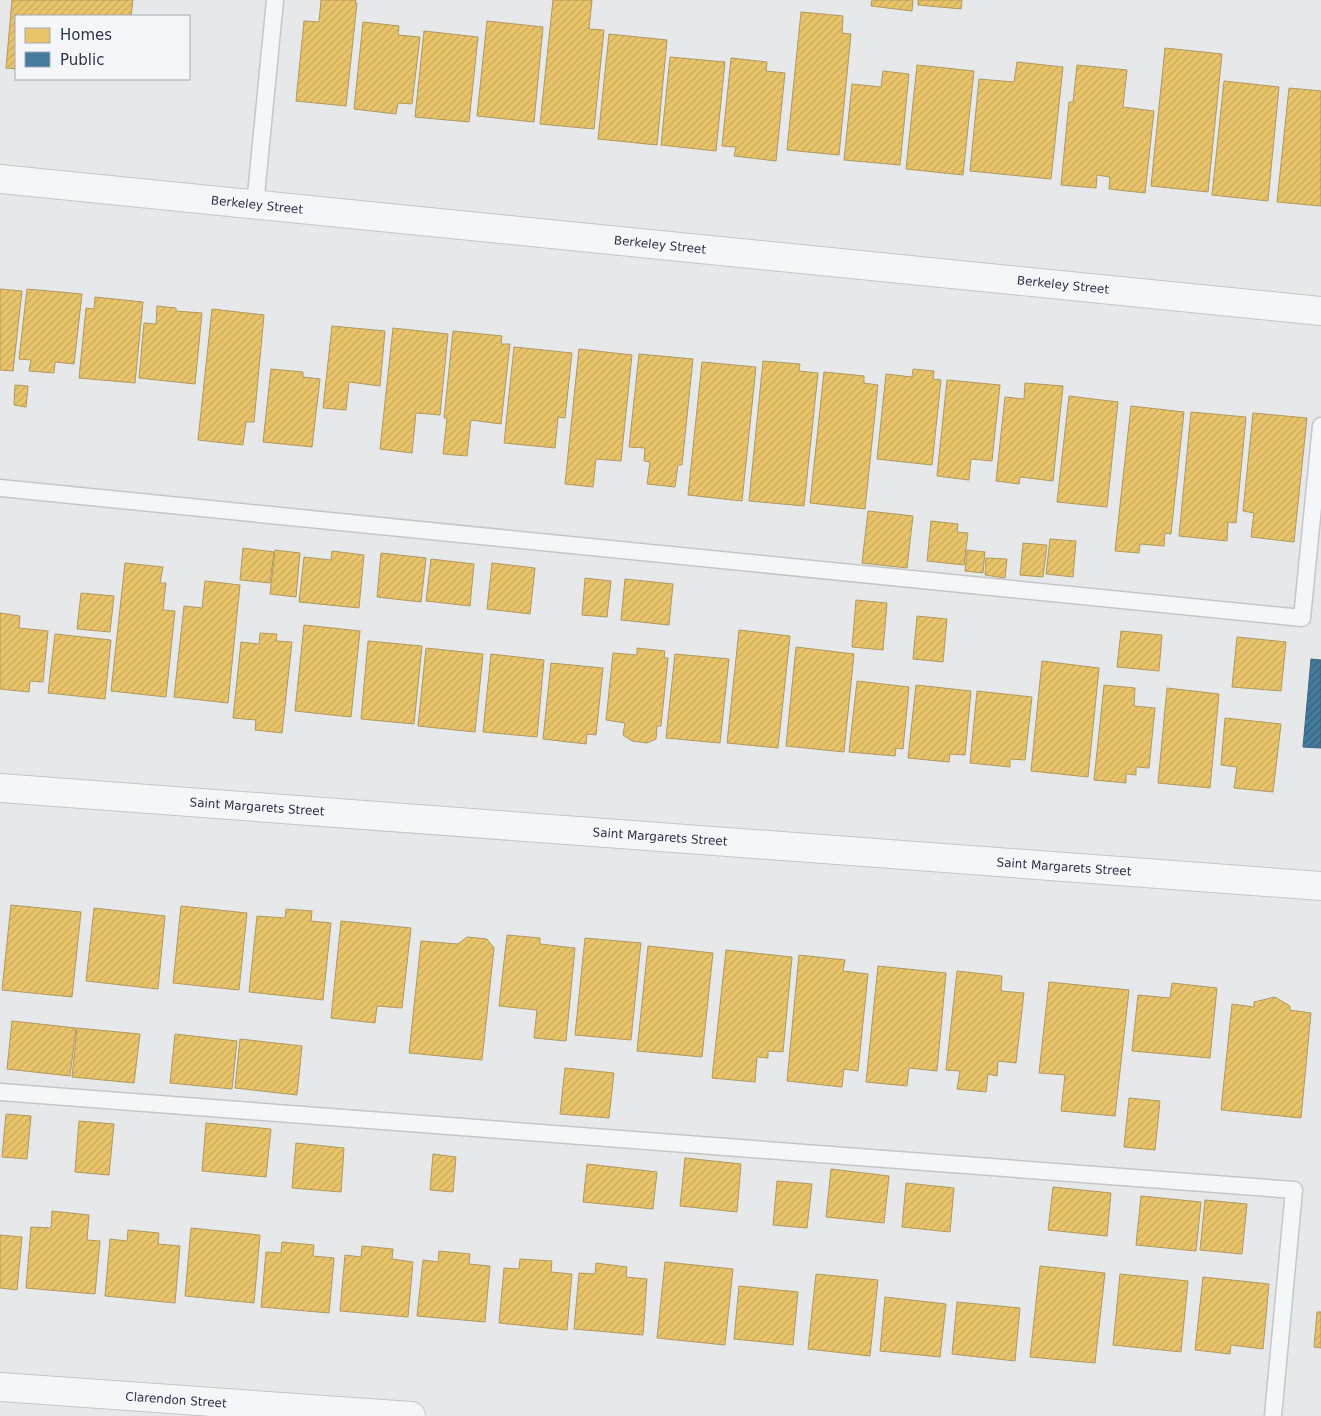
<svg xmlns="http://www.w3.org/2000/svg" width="1321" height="1416" font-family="'DejaVu Sans',sans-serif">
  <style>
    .homes { fill: url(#homes-hatch); stroke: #b0995f }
    .public { fill: url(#public-hatch); stroke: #3d6683 }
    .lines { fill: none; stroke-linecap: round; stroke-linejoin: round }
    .service-casing { stroke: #c4c6c8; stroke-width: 19 }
    .minor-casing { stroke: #c4c6c8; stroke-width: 30 }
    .tertiary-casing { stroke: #c4c6c8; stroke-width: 30 }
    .service { stroke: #f5f6f7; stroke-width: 16 }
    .minor { stroke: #f5f6f7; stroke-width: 28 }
    .tertiary { stroke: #f5f6f7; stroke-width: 28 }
    .labels { text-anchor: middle; stroke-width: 5; stroke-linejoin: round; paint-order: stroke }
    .street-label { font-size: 12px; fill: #2b3445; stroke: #f4f6f9 }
  </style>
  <defs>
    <pattern id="homes-hatch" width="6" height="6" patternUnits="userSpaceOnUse" patternTransform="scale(1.25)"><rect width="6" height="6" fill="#e9c46a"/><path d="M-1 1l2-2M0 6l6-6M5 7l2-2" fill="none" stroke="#c8a95d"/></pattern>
    <pattern id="public-hatch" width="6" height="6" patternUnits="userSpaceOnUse" patternTransform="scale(1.25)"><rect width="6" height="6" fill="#457b9d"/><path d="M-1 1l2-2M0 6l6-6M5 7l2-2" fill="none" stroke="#37607b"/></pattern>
  </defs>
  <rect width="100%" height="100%" fill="#e6e8ea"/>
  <g class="homes">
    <polygon points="12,0 133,0 131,16 16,16 16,69 6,68"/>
    <polygon points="321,0 356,0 355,3 357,3 346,106 296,101 304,21 319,22"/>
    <polygon points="553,0 592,0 589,29 604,30 594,129 540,124"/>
    <polygon points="872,0 913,0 912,11 871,6"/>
    <polygon points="918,0 962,0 961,9 918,5"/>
    <polygon points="801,12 843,16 842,33 851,34 839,155 787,150"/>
    <polygon points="487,21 543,27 534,122 477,116"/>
    <polygon points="363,22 399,26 398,35 420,37 412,104 398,103 396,114 354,109"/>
    <polygon points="424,31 478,37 469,122 415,117"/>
    <polygon points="609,34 667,40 657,145 598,139"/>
    <polygon points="1165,48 1222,54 1208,192 1151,186"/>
    <polygon points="670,57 725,62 716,151 661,145"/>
    <polygon points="731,58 767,62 766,71 785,73 776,161 734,156 736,147 722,146"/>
    <polygon points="1017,62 1063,67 1051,179 970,171 979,79 1014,82"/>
    <polygon points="917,65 974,71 963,175 906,169"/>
    <polygon points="1077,65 1127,70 1123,107 1154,111 1145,193 1109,189 1110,177 1097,175 1096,188 1061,185 1069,102 1073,102"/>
    <polygon points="883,71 909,74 900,165 844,160 852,84 881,87"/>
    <polygon points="1224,81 1279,87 1268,201 1212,195"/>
    <polygon points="1289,88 1321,91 1321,206 1277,202"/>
    <polygon points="0,289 22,291 13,371 0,370"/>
    <polygon points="27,289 82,294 74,364 55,362 54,373 29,371 31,360 19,359"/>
    <polygon points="95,297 143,302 135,383 79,378 86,308 94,309"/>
    <polygon points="157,306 176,308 176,311 202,313 195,384 139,378 144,323 156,324"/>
    <polygon points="212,309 264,315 254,422 246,422 243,445 198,440"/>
    <polygon points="332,326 385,331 380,386 349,382 346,410 323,408"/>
    <polygon points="393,328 448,334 440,415 416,413 412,453 380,449"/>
    <polygon points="453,331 502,336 501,344 510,344 501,424 471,420 467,456 443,454 447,418 444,418"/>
    <polygon points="514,347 572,353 565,418 558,417 555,448 504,443"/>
    <polygon points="579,349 632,355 621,461 596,459 593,487 565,484"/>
    <polygon points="639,354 693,359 682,465 678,465 675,487 647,484 650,462 644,461 645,448 629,447"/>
    <polygon points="763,361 800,364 799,371 818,373 804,506 749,501"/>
    <polygon points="702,362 756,367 742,501 688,495"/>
    <polygon points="271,369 303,372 303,377 320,379 312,447 263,442"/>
    <polygon points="913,369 934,371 933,379 941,380 932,465 877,459 886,374 912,377"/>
    <polygon points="824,372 864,376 864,383 878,385 865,509 810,503"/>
    <polygon points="947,380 1000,385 992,461 971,459 969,480 937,476"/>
    <polygon points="1025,383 1063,386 1053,481 1020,477 1019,484 996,481 1005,397 1024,399"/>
    <polygon points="15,385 28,386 26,407 14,405"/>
    <polygon points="1069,396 1118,402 1107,507 1057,502"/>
    <polygon points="1131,406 1184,412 1171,534 1165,533 1164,546 1140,544 1139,553 1115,551"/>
    <polygon points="1191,412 1246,417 1236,523 1228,522 1227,541 1179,536"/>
    <polygon points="1253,413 1307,418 1294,542 1251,537 1254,513 1243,511"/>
    <polygon points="868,511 913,516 907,568 862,563"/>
    <polygon points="931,521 958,524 957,532 968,533 964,565 927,561"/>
    <polygon points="1050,539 1076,541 1073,577 1046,574"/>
    <polygon points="1023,543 1047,545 1043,577 1020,575"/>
    <polygon points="243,548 274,552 270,583 240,580"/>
    <polygon points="275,550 300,553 296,597 270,594"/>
    <polygon points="967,550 985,552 983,573 965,571"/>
    <polygon points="332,551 364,555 359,608 299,602 304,557 331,560"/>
    <polygon points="381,553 426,558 421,602 377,597"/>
    <polygon points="986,558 1007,559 1005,578 985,575"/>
    <polygon points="431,559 474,564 470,606 426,601"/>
    <polygon points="125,563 163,567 160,583 166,583 163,610 175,611 166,697 111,691"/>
    <polygon points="492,563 535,568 530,614 487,609"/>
    <polygon points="585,578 611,581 607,617 582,615"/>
    <polygon points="625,579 673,584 669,625 621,620"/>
    <polygon points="205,581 240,585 228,703 174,697 184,606 202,608"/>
    <polygon points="81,593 114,596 110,632 77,629"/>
    <polygon points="856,600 887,603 883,650 852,647"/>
    <polygon points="0,613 20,616 19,628 48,631 43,682 30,681 29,692 0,689"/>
    <polygon points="917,616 947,619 943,662 913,659"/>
    <polygon points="304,625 360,631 351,717 295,711"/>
    <polygon points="739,630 790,636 778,748 727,743"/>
    <polygon points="1121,631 1162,635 1159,671 1117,667"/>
    <polygon points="260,633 277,634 276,641 292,642 282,733 255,730 256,720 233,718 241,642 259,644"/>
    <polygon points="55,634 111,640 105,699 48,693"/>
    <polygon points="1237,637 1286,642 1281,691 1232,687"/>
    <polygon points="368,641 422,646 414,724 361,719"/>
    <polygon points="796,647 854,654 844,752 786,746"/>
    <polygon points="426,648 483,654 475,732 418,726"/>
    <polygon points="637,648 665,651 664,658 668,658 661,726 657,726 656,739 647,743 632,741 623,735 625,723 606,720 613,653 637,655"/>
    <polygon points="491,654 544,660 537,737 483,732"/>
    <polygon points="675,654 729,659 720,743 666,738"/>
    <polygon points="1042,661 1099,668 1088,777 1031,771"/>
    <polygon points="551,663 603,668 596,735 587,734 586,744 543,739"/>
    <polygon points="857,681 909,687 903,749 896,748 895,756 849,752"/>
    <polygon points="916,685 971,691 965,755 950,754 949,762 908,758"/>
    <polygon points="1104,685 1135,688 1134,706 1155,708 1149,768 1136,767 1136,775 1126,774 1126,783 1094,780"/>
    <polygon points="1167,688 1219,694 1210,788 1158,783"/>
    <polygon points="977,691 1032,697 1025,760 1010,759 1010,767 970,763"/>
    <polygon points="1225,718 1281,724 1273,792 1234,788 1237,767 1221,765"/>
    <polygon points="11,905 81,912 72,997 2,990"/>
    <polygon points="181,906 247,913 239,990 173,983"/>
    <polygon points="94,908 165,916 158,989 86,981"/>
    <polygon points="286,909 312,911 311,921 331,923 323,1000 249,992 257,916 285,918"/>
    <polygon points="341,921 411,928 402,1008 377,1006 375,1023 331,1018"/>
    <polygon points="507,935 540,938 540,944 575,948 566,1041 534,1038 537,1010 499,1006"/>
    <polygon points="467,937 487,939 494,948 482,1060 409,1053 421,941 458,944"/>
    <polygon points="585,938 641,943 631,1040 575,1035"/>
    <polygon points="648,946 713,953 702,1057 637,1051"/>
    <polygon points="726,950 792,957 783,1052 768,1051 768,1058 757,1057 755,1082 712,1078"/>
    <polygon points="799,955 845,960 843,971 868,974 858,1071 844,1069 842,1087 787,1081"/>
    <polygon points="878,966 946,973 937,1071 909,1068 907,1086 866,1082"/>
    <polygon points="957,971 1002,976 1001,991 1024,993 1016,1063 998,1061 997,1076 988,1074 986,1092 957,1089 960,1071 946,1070"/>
    <polygon points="1049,982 1129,990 1115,1116 1061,1111 1065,1075 1039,1073"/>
    <polygon points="1172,983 1217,988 1210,1058 1132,1051 1138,995 1170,998"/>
    <polygon points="1275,997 1290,1006 1290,1010 1311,1013 1301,1118 1221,1110 1232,1004 1254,1007 1254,1002"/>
    <polygon points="12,1021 76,1028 70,1076 7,1069"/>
    <polygon points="77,1028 140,1034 134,1083 72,1077"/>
    <polygon points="175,1034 237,1041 232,1089 170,1083"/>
    <polygon points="240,1039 302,1046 297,1095 235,1088"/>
    <polygon points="565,1068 614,1073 609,1118 560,1114"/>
    <polygon points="1129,1098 1160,1101 1155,1150 1124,1147"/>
    <polygon points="6,1114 31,1116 27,1159 2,1157"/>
    <polygon points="79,1121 114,1124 109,1175 75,1172"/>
    <polygon points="206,1123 271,1129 266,1177 202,1171"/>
    <polygon points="296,1143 344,1148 341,1192 292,1188"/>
    <polygon points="433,1154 456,1157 453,1192 430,1190"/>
    <polygon points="685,1158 741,1164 737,1212 680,1206"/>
    <polygon points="587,1164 657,1172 653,1209 583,1202"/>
    <polygon points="831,1169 889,1176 884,1223 826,1217"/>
    <polygon points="777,1181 812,1184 807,1228 773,1225"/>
    <polygon points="906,1183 954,1188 950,1232 902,1227"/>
    <polygon points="1053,1187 1111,1193 1107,1236 1048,1230"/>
    <polygon points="1141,1196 1201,1202 1196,1251 1136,1245"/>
    <polygon points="1205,1200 1247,1204 1242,1254 1200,1250"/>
    <polygon points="52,1211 89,1215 87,1240 100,1241 95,1294 26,1288 31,1227 51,1228"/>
    <polygon points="191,1228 260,1235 254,1303 185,1296"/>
    <polygon points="128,1230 159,1233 158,1244 180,1246 175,1303 105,1296 110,1239 127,1241"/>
    <polygon points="0,1235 22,1237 17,1290 0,1288"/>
    <polygon points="282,1242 314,1245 313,1256 334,1258 329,1313 261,1307 266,1252 281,1253"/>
    <polygon points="362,1246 393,1249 392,1259 413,1262 408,1317 340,1311 345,1255 361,1257"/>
    <polygon points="439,1251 470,1254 469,1264 490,1266 485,1322 417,1316 423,1260 438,1262"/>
    <polygon points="520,1259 552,1261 551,1272 572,1274 567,1330 499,1323 504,1268 519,1269"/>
    <polygon points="665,1262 733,1269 725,1345 657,1338"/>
    <polygon points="596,1263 627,1267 626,1277 647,1279 643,1335 574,1329 579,1273 595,1274"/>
    <polygon points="1040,1266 1105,1273 1095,1363 1030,1357"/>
    <polygon points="816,1274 878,1280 870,1356 808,1349"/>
    <polygon points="1120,1274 1188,1281 1181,1352 1113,1345"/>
    <polygon points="1203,1277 1269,1284 1263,1349 1231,1345 1230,1354 1195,1350"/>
    <polygon points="739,1286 798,1292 793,1345 734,1339"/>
    <polygon points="885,1297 946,1304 940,1357 880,1351"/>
    <polygon points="957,1302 1020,1308 1015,1361 952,1354"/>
    <polygon points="1317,1312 1321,1312 1321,1348 1314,1347"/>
  </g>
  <polygon class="public" points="1311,659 1321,660 1321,748 1303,747"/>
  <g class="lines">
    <g class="service-casing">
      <g id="service">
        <polyline points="255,205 275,0"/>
        <polyline points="0,488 1302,618 1321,426"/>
        <polyline points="0,1092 1294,1190 1273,1416"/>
      </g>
    </g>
    <g class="minor-casing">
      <g id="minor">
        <polyline points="0,179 1321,311"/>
        <polyline points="0,788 1321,886"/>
      </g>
    </g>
    <g class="tertiary-casing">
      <polyline id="tertiary" points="0,1387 411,1416"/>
    </g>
    <use href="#service" class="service"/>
    <use href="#minor" class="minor"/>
    <use href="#tertiary" class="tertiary"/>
  </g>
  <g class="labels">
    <g class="street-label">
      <text transform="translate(257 205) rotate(6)" y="4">Berkeley Street</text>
      <text transform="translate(660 245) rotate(6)" y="4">Berkeley Street</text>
      <text transform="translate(1063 285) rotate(6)" y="4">Berkeley Street</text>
      <text transform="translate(257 807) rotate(4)" y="4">Saint Margarets Street</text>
      <text transform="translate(660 837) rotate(4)" y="4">Saint Margarets Street</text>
      <text transform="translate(1064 867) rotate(4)" y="4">Saint Margarets Street</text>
      <text transform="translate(176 1400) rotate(4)" y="4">Clarendon Street</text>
    </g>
  </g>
  <rect x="15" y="15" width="175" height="65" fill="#f4f6f9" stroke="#a4a8b1"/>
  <rect x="25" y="28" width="25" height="15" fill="#e9c46a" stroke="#a4a8b1"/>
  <text x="60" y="40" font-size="15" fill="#2b3445">Homes</text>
  <rect x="25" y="52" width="25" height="15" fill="#457b9d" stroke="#a4a8b1"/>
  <text x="60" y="65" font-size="15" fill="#2b3445">Public</text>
</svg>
